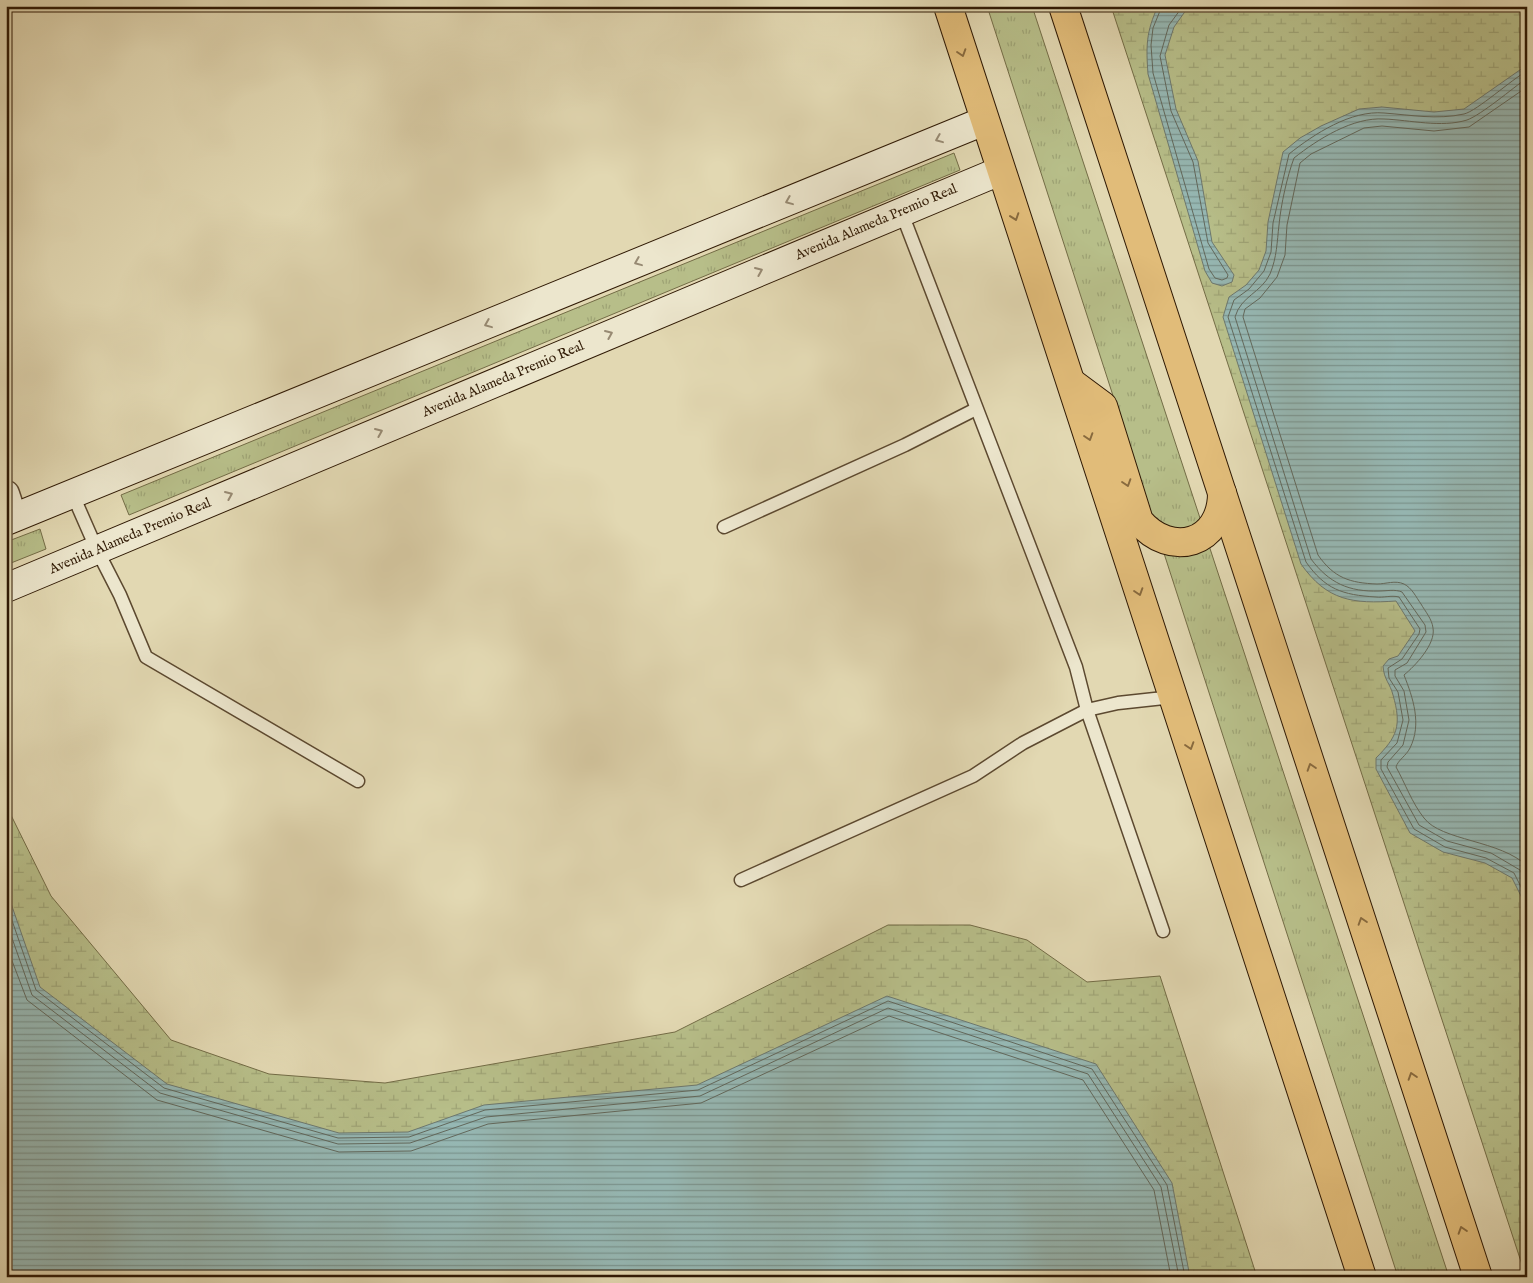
<svg xmlns="http://www.w3.org/2000/svg" width="1533" height="1283" viewBox="0 0 1533 1283" font-family="'IM FELL English',serif">
  <style>
    .grass { fill: url(#grass-tufts); stroke: #736c46 }
    .wetland { fill: url(#wetland-marsh); stroke: #736c46 }
    .water { fill: url(#water-rules); stroke: #6d786e }
    .lines { fill: none; stroke-linecap: round; stroke-linejoin: round }
    .shore { stroke: #62685c; stroke-width: 1 }
    .lane-casing { stroke: #5c4930; stroke-width: 15 }
    .street-casing { stroke: #5c4930; stroke-width: 29 }
    .secondary-casing { stroke: #2f1904; stroke-width: 30 }
    .primary-casing { stroke: #2f1904; stroke-width: 30 }
    .lane { stroke: #ece6cd; stroke-width: 12 }
    .street { stroke: #ece6cd; stroke-width: 26 }
    .secondary { stroke: #ece6cd; stroke-width: 28 }
    .primary { stroke: #e1bc79; stroke-width: 28 }
    .oneway { stroke: #886a3e }
    .oneway2 { stroke: #978a73 }
    .labels { text-anchor: middle; dominant-baseline: central; stroke-width: 5; stroke-linejoin: round; paint-order: stroke }
    .street-label { font-size: 14px; fill: #2f1904; stroke: #ece6cd }
  </style>
  <defs>
    <pattern id="grass-tufts" width="24" height="20" patternUnits="userSpaceOnUse" patternTransform="scale(1.25)"><rect width="24" height="20" fill="#b7be89"/><path d="M3 7l-1-3M5 7V3M7 7l1-3M15 17l-1-3M17 17v-4M19 17l1-3" fill="none" stroke="#9ea375"/></pattern>
    <pattern id="wetland-marsh" width="20" height="14" patternUnits="userSpaceOnUse" patternTransform="scale(1.25)"><rect width="20" height="14" fill="#b7be89"/><path d="M1 5h8M5 5V1M11 12h8M15 12V8" fill="none" stroke="#9ea375"/></pattern>
    <pattern id="water-rules" width="6" height="5" patternUnits="userSpaceOnUse" patternTransform="scale(1.25)"><rect width="6" height="5" fill="#96b8b4"/><path d="M0 2.5h6" fill="none" stroke="#7b9590"/></pattern>
  </defs>
  <rect width="100%" height="100%" fill="#e2d8b2"/>
  <filter id="stains"><feTurbulence type="fractalNoise" baseFrequency=".004" numOctaves="4"/><feColorMatrix values="0 0 0 0 .2 0 0 0 0 .09 0 0 0 0 .02 0 0 0 .5 -.17"/></filter>
  <radialGradient id="worn" r=".72"><stop offset=".6" stop-color="#630" stop-opacity="0"/><stop offset="1" stop-color="#630" stop-opacity=".3"/></radialGradient>
  <g class="grass">
    <polygon points="987,6 1032,6 1449,1277 1398,1277"/>
    <polygon points="954,153 960,170 129,515 121,495"/>
    <polygon points="40,529 46,549 6,565 6,542"/>
  </g>
  <g class="wetland">
    <polygon points="1111,6 1527,6 1527,1277 1526,1277"/>
    <polygon points="6,805 51,896 171,1040 269,1074 385,1083 675,1032 888,925 970,925 1027,940 1087,982 1160,976 1257,1277 6,1277"/>
  </g>
  <g class="water">
    <path d="M1158,6H1189L1174,27L1165,55L1176,109L1198,161L1212,242L1234,275L1232,282L1222,286L1212,283L1205,271L1148,74C1146,46 1146,32 1158,6Z"/>
    <path d="M1527,65V908L1512,878L1485,863L1443,852L1410,833L1376,769V758C1397,737 1402,726 1393,695C1390,683 1384,680 1383,666L1389,659L1398,656L1415,631L1396,601C1353,604 1327,601 1301,564L1223,317L1229,297L1246,285L1259,270L1266,251L1268,222L1283,152L1300,138L1321,126L1359,109L1382,107L1434,112L1464,109Z"/>
    <polygon points="6,889 40,987 167,1084 339,1133 408,1132 484,1105 697,1085 887,996 1096,1064 1172,1183 1190,1277 6,1277"/>
  </g>
  <g class="lines">
    <g class="shore">
      <polyline points="1162,6 1153,28 1151,45 1153,73 1209,269 1215,278 1222,280 1227,278 1228,275 1208,243 1193,162 1171,111 1160,56 1169,25 1183,6"/>
      <path d="M1527,71C1512,79 1477,111 1464,114C1437,120 1411,115 1384,113C1351,110 1314,134 1289,154L1273,223L1271,252L1264,271L1249,289L1234,300L1228,317L1306,562C1325,589 1342,595 1376,597C1383,598 1391,595 1399,597L1420,629L1419,634L1402,659L1388,668L1389,678L1398,692L1403,720L1397,743L1381,760V769L1414,829L1445,847L1486,858L1514,873L1527,899"/>
      <path d="M1527,78C1513,88 1481,115 1467,120C1441,128 1410,120 1384,119C1353,117 1318,139 1294,158C1287,177 1281,204 1279,225C1277,242 1277,257 1270,274C1261,293 1241,296 1235,317L1311,559C1329,583 1349,592 1379,591C1387,591 1395,589 1402,592L1425,625L1426,632L1407,663L1395,670V676L1404,691L1409,720L1403,745L1388,762L1387,767L1419,825L1447,841L1491,853L1520,870L1527,883"/>
      <path d="M1527,87L1469,127L1434,131L1382,126L1364,128L1311,154L1300,163L1287,225L1285,255L1277,277L1260,298L1245,309L1243,317L1318,555C1334,578 1350,583 1377,584C1386,584 1395,580 1404,584C1412,588 1416,597 1421,604C1425,611 1432,619 1433,628C1436,644 1415,666 1404,675C1413,698 1422,724 1410,748C1406,756 1398,760 1396,767C1405,783 1412,803 1424,818C1441,841 1501,840 1527,866"/>
      <polyline points="6,903 36,990 164,1088 338,1138 409,1137 485,1110 698,1090 888,1001 1092,1069 1167,1185 1185,1277"/>
      <polyline points="6,921 32,995 160,1093 338,1144 410,1143 486,1117 700,1096 888,1008 1088,1074 1161,1187 1179,1277"/>
      <polyline points="6,945 27,1000 157,1100 339,1152 411,1151 488,1124 701,1103 889,1016 1083,1080 1154,1190 1171,1277"/>
    </g>
    <defs>
      <g id="lane">
        <polyline points="901,211 1076,667 1087,710 1118,703 1173,697"/>
        <polyline points="72,493 97,550 120,595 146,657 358,781"/>
        <polyline points="724,527 905,445 976,409"/>
        <polyline points="741,880 973,776 1023,743 1087,710 1163,931"/>
      </g>
      <polyline id="street" points="6,494 14,518"/>
      <g id="secondary">
        <polyline points="6,521 984,121"/>
        <polyline points="6,588 1000,171"/>
      </g>
      <g id="primary">
        <polyline points="948,6 1362,1277"/>
        <polyline points="1063,6 1478,1277"/>
        <path d="M1072,383L1103,406L1139,521C1171,559 1222,544 1222,493"/>
      </g>
    </defs>
    <use href="#lane" class="lane-casing"/>
    <use href="#street" class="street-casing"/>
    <use href="#secondary" class="secondary-casing"/>
    <use href="#primary" class="primary-casing"/>
    <use href="#lane" class="lane"/>
    <use href="#street" class="street"/>
    <use href="#secondary" class="secondary"/>
    <use href="#primary" class="primary"/>
  </g>
  <defs><path id="oneway-chevron" d="M-2-3.5L2.5 0L-2 3.5" fill="none" stroke-width="1.6" stroke-linecap="round" stroke-linejoin="round" transform="scale(1.25)"/></defs>
  <g class="oneway">
    <use href="#oneway-chevron" transform="translate(962 53) rotate(72)"/>
    <use href="#oneway-chevron" transform="translate(1015 217) rotate(71)"/>
    <use href="#oneway-chevron" transform="translate(1089 437) rotate(72)"/>
    <use href="#oneway-chevron" transform="translate(1127 483) rotate(72)"/>
    <use href="#oneway-chevron" transform="translate(1139 592) rotate(72)"/>
    <use href="#oneway-chevron" transform="translate(1190 746) rotate(72)"/>
    <use href="#oneway-chevron" transform="translate(1311 767) rotate(-108)"/>
    <use href="#oneway-chevron" transform="translate(1362 921) rotate(-108)"/>
    <use href="#oneway-chevron" transform="translate(1412 1076) rotate(-108)"/>
    <use href="#oneway-chevron" transform="translate(1462 1230) rotate(-108)"/>
  </g>
  <g class="oneway2">
    <use href="#oneway-chevron" transform="translate(939 139) rotate(158)"/>
    <use href="#oneway-chevron" transform="translate(789 201) rotate(158)"/>
    <use href="#oneway-chevron" transform="translate(638 262) rotate(158)"/>
    <use href="#oneway-chevron" transform="translate(759 271) rotate(-23)"/>
    <use href="#oneway-chevron" transform="translate(488 324) rotate(158)"/>
    <use href="#oneway-chevron" transform="translate(609 334) rotate(-23)"/>
    <use href="#oneway-chevron" transform="translate(379 432) rotate(-23)"/>
    <use href="#oneway-chevron" transform="translate(229 495) rotate(-23)"/>
  </g>
  <g class="labels">
    <g class="street-label">
      <text transform="translate(876 222) rotate(-23)">Avenida Alameda Premio Real</text>
      <text transform="translate(503 379) rotate(-23)">Avenida Alameda Premio Real</text>
      <text transform="translate(130 536) rotate(-23)">Avenida Alameda Premio Real</text>
    </g>
  </g>
  <rect width="1533" height="1283" fill="none" stroke="#e2d8b2" stroke-width="25"/>
  <rect x="8" y="8" width="1518" height="1268" fill="none" stroke="#2f1904" stroke-width="2.5"/>
  <rect x="12" y="12" width="1508" height="1258" fill="none" stroke="#2f1904"/>
  <rect width="100%" height="100%" filter="url(#stains)"/>
  <rect width="100%" height="100%" fill="url(#worn)"/>
</svg>
